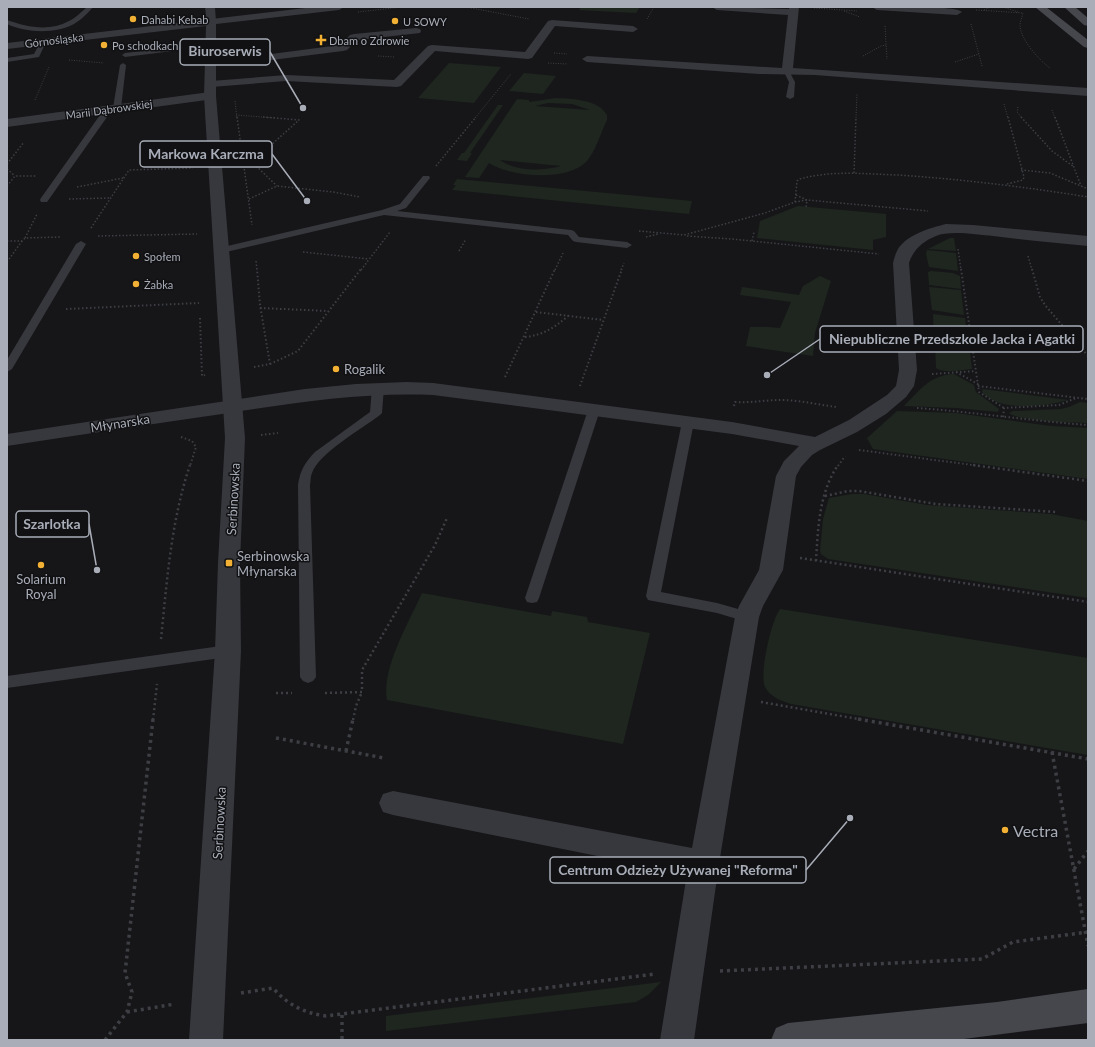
<svg xmlns="http://www.w3.org/2000/svg" width="1095" height="1047" viewBox="0 0 1095 1047" font-family="Lato,sans-serif">
  <style>
    .green { fill: #1e261f; fill-rule: evenodd }
    .lines { fill: none; stroke-linecap: round; stroke-linejoin: round }
    .path-far4 { stroke: #3d3f44; stroke-width: 1; stroke-dasharray: 1 1.5; stroke-linecap: butt }
    .path-far3 { stroke: #3d3f44; stroke-width: 1.5; stroke-dasharray: 1.5 2; stroke-linecap: butt }
    .path-far2 { stroke: #3d3f44; stroke-width: 2; stroke-dasharray: 1.5 2.5; stroke-linecap: butt }
    .path-far1 { stroke: #3d3f44; stroke-width: 2.5; stroke-dasharray: 2 3; stroke-linecap: butt }
    .path { stroke: #3d3f44; stroke-width: 3.5; stroke-dasharray: 3 4; stroke-linecap: butt }
    .service { fill: #37383d; fill-rule: evenodd }
    .minor { fill: #37383d; fill-rule: evenodd }
    .tertiary { fill: #37383d; fill-rule: evenodd }
    .secondary { fill: #45474d; fill-rule: evenodd }
    .poi-dot { fill: #f2b134; stroke: #111113; stroke-width: 1.5 }
    .labels { text-anchor: middle; dominant-baseline: central; stroke-width: 3; stroke-linejoin: round; paint-order: stroke }
    .far-poi-label { font-size: 11px; fill: #a8adb8; stroke: #111113; text-anchor: start }
    .far-street-label { font-size: 11px; fill: #a8adb8; stroke: #111113 }
    .poi-label { font-size: 13px; fill: #a8adb8; stroke: #111113; text-anchor: start }
    .street-label { font-size: 13px; fill: #a8adb8; stroke: #111113 }
    .near-poi-label { font-size: 16px; fill: #a8adb8; stroke: #111113; text-anchor: start }
    .leader { fill: none; stroke: #a8adb8; stroke-width: 1.5 }
    .callout-dot { fill: #a8adb8; stroke: #111113; stroke-width: 1.5 }
    .callout { fill: #111113; stroke: #a8adb8; stroke-width: 1.5 }
    .callout-label { font-size: 14px; text-anchor: middle; font-weight: bold; fill: #a8adb8 }
  </style>
  <rect width="100%" height="100%" fill="#161618"/>
  <g class="green">
    <polygon points="581,7 640,7 636,13 579,10"/>
    <polygon points="449,63 501,67 474,103 418,98"/>
    <polygon points="524,73 556,76 543,94 509,91"/>
    <path d="M556,98C572,99 598,99 607,115V120C601,132 595,153 586,162C566,182 510,177 489,163L479,178L465,177L517,99L529,100V102ZM548,103L572,104L590,110L535,106ZM500,160L561,166C543,171 516,172 500,160Z"/>
    <polygon points="498,105 503,105 470,153 472,153 467,161 457,160 462,153 464,153"/>
    <polygon points="457,179 692,201 689,214 452,190 456,185 453,185"/>
    <polygon points="798,206 886,214 886,237 873,240 873,250 757,238 760,221"/>
    <polygon points="950,238 954,238 956,251 928,249"/>
    <polygon points="927,250 956,253 958,271 929,267 926,254"/>
    <polygon points="931,271 953,273 960,276 961,289 929,285 928,272"/>
    <polygon points="820,276 831,281 815,333 813,356 746,346 750,327 768,327 780,328 791,302 740,295 742,287 799,295 803,286"/>
    <polygon points="929,287 961,290 964,315 932,310"/>
    <polygon points="933,314 965,318 968,342 934,339"/>
    <path d="M935,341L969,344L972,369C961,370 945,374 936,368Z"/>
    <path d="M954,374L974,385L976,392L999,409L998,412L956,408L904,406C920,390 930,375 954,374Z"/>
    <path d="M983,389L1068,400H1069C1046,406 999,413 982,392Z"/>
    <path d="M1080,402L1088,403V423C1074,423 1017,421 1009,413L1013,411L1061,409L1069,407Z"/>
    <polygon points="897,411 956,413 1051,426 1088,428 1088,479 873,449 867,438"/>
    <polygon points="852,494 864,494 927,505 1051,514 1088,521 1088,598 828,559 821,554 820,551 823,519 829,498"/>
    <path d="M422,593L551,616L552,611L587,617L588,622L650,633L623,744L387,700C381,669 409,622 422,593Z"/>
    <path d="M780,609L1088,658V755L791,704C782,701 770,697 765,687C759,674 771,621 780,609Z"/>
    <polygon points="661,982 648,995 636,1002 386,1031 386,1016"/>
  </g>
  <g class="lines">
    <g class="path-far4">
      <polyline points="466,7 529,19"/>
      <polyline points="1003,7 1018,12"/>
      <polyline points="814,8 857,11"/>
      <path d="M976,10L1023,13C1022,17 1020,22 1020,26C1021,40 1039,60 1050,68"/>
      <polyline points="984,10 991,7"/>
      <polyline points="844,11 860,17"/>
      <polyline points="358,12 402,7"/>
      <polyline points="647,19 654,7"/>
      <polyline points="971,24 982,66"/>
      <polyline points="885,26 887,59"/>
      <polyline points="233,46 243,46"/>
      <polyline points="554,53 567,54"/>
      <polyline points="378,56 394,57"/>
      <polyline points="863,56 881,46 886,45"/>
      <polyline points="69,60 104,63"/>
      <polyline points="955,62 979,54"/>
      <polyline points="548,63 567,64"/>
      <polyline points="35,100 49,67"/>
      <polyline points="235,101 237,118"/>
      <polyline points="1004,104 1008,118"/>
      <polyline points="1018,107 1017,112 1022,118"/>
      <polyline points="1052,110 1055,118"/>
      <polyline points="236,115 275,118"/>
      <polyline points="475,118 511,74"/>
      <polyline points="856,118 857,94"/>
    </g>
    <g class="path-far3">
      <polyline points="237,117 252,225"/>
      <polyline points="263,117 299,120 252,162 277,186"/>
      <polyline points="1021,117 1052,151 1074,167"/>
      <polyline points="1055,117 1081,186"/>
      <polyline points="242,149 264,151"/>
      <polyline points="7,164 24,142"/>
      <polyline points="436,166 476,117"/>
      <polyline points="7,169 15,176"/>
      <polyline points="1021,170 1050,173 1088,189"/>
      <polyline points="854,173 856,117"/>
      <polyline points="1007,184 1023,180 1024,177 1008,117"/>
      <polyline points="7,186 15,176 37,176"/>
      <polyline points="77,187 123,178"/>
      <polyline points="796,195 807,200 806,207"/>
      <polyline points="69,199 110,198"/>
      <polyline points="249,199 277,186 333,192 360,197"/>
      <path d="M795,202L797,181L800,179C832,170 865,174 897,175C961,179 1025,187 1088,197"/>
      <polyline points="91,228 129,170 193,168"/>
      <polyline points="639,231 684,235 765,213 795,202 807,200 928,211"/>
      <polyline points="98,236 197,234"/>
      <polyline points="687,236 732,239 879,254"/>
      <polyline points="646,237 658,234"/>
      <polyline points="25,238 37,214"/>
      <polyline points="7,241 22,241 25,238 61,237"/>
      <polyline points="752,241 754,232"/>
      <polyline points="958,249 961,270"/>
      <polyline points="459,251 466,239"/>
      <polyline points="303,252 369,259"/>
      <polyline points="1028,256 1032,270"/>
      <polyline points="256,261 257,270"/>
      <polyline points="7,262 22,241"/>
      <polyline points="361,270 390,232"/>
      <polyline points="555,270 563,253"/>
      <polyline points="621,270 624,263"/>
    </g>
    <g class="path-far2">
      <polyline points="961,269 979,392 1004,408"/>
      <polyline points="1032,269 1040,297 1045,305 1088,356"/>
      <polyline points="260,308 328,311"/>
      <polyline points="66,309 199,303"/>
      <polyline points="536,312 603,320"/>
      <polyline points="200,318 202,376 205,375"/>
      <path d="M525,337C543,335 554,328 568,316"/>
      <polyline points="931,339 972,344"/>
      <polyline points="270,364 298,351 361,269"/>
      <polyline points="254,367 270,364 260,305 257,269"/>
      <polyline points="956,372 978,384"/>
      <polyline points="932,374 976,371"/>
      <polyline points="505,377 555,269"/>
      <polyline points="580,386 622,269"/>
      <polyline points="978,386 1088,399"/>
      <path d="M734,406L735,402C751,403 766,400 781,400C800,400 819,405 837,407"/>
      <path d="M917,408C974,412 1031,421 1088,425"/>
      <polyline points="1003,417 1004,408 1059,405 1076,398"/>
      <polyline points="261,435 278,433"/>
      <polyline points="181,437 192,441 196,447 190,466"/>
      <polyline points="859,450 980,466"/>
      <polyline points="838,466 845,456"/>
    </g>
    <g class="path-far1">
      <polyline points="973,465 1088,481"/>
      <polyline points="825,496 848,491 859,491 936,504 1056,512"/>
      <polyline points="800,558 1088,602"/>
      <path d="M816,561C818,528 819,493 838,465"/>
      <path d="M161,639C167,581 171,521 190,465"/>
      <polyline points="276,693 292,693"/>
      <polyline points="325,693 362,692 362,670 435,545 447,518"/>
      <polyline points="761,702 864,720"/>
      <polyline points="153,720 157,684"/>
      <polyline points="353,720 356,706 362,692"/>
    </g>
    <g class="path">
      <polyline points="858,719 1088,759"/>
      <polyline points="276,738 384,758"/>
      <polyline points="346,751 353,719"/>
      <polyline points="1052,752 1088,946"/>
      <polyline points="1074,869 1088,851"/>
      <polyline points="720,971 982,959 1013,942 1088,932"/>
      <path d="M241,993L273,988C288,1005 304,1013 326,1016L655,974"/>
      <polyline points="127,1012 175,1004"/>
      <polyline points="342,1015 342,1040"/>
      <polyline points="105,1040 127,1012 132,992 125,973 153,719"/>
    </g>
    <g class="service">
      <path d="M87,7H93C88,13 81,20 74,24C55,34 26,33 7,24V20C27,27 49,32 69,21C76,18 81,12 87,7Z"/>
      <polygon points="41,41 46,42 39,57 7,62 7,58 34,54"/>
      <polygon points="211,43 213,44 213,46 125,57 122,55 125,53"/>
      <polygon points="123,63 126,65 121,108 117,110 113,108 120,65"/>
      <polygon points="787,70 789,71 795,82 794,97 790,99 786,97 789,82 784,72"/>
      <polygon points="105,108 111,108 112,110 47,202 41,202 40,200 41,198"/>
      <polygon points="423,176 429,176 430,178 406,208 397,211 571,230 574,231 579,237 627,242 632,245 627,248 576,242 573,241 568,235 384,215 222,253 217,250 219,248 382,210 400,204"/>
      <polygon points="81,241 86,244 12,369 7,372 7,360 76,244"/>
      <path d="M378,384L384,387L382,413L380,415C363,428 319,453 312,473C310,477 311,481 310,485L316,677L313,681L308,683L303,681L300,677L298,485C300,471 305,462 315,452L370,412L372,387Z"/>
      <polygon points="594,407 598,408 600,410 539,598 537,602 532,603 527,602 525,598 588,410 590,408"/>
      <polygon points="688,419 692,420 694,422 661,592 717,603 752,613 754,617 752,621 747,622 717,613 653,601 648,600 646,596 682,422 684,420"/>
      <polygon points="228,645 233,647 235,651 233,655 228,657 7,688 7,676"/>
    </g>
    <g class="minor">
      <polygon points="205,7 215,7 216,22 215,24 207,24"/>
      <polygon points="712,7 789,9 789,7 799,7 793,68 1088,88 1088,96 815,75 759,74 587,62 582,59 587,56 782,68 788,15 717,10"/>
      <path d="M872,7C886,7 955,5 962,12L957,15L877,10Z"/>
      <polygon points="552,20 633,26 638,29 633,32 555,26 532,58 528,59 435,51 401,86 397,87 286,81 211,87 207,86 205,84 207,82 211,81 286,75 394,80 428,46 432,45 525,52 548,21"/>
      <polygon points="416,28 420,29 421,31 420,33 357,40 347,50 343,51 256,62 251,59 256,56 340,45 350,35 354,34"/>
      <polygon points="210,92 214,93 216,96 214,99 7,127 7,119"/>
      <path d="M946,224L973,225L1088,236V246C1056,243 1025,240 993,236C978,235 950,230 936,236C923,241 913,250 909,263L917,370L914,386L906,397L886,414L857,432L820,450L812,455L801,467L796,476L783,570L763,606L759,617L719,864L694,1040H660L687,874L393,815L383,812L379,803L383,794L393,791L692,848L735,617L739,606L759,570L776,476L784,461L799,446L732,434L433,395C362,392 293,403 222,414C151,424 79,435 7,446V434L305,389L356,384L407,382L433,383L732,422L815,437L849,420L887,395L896,386L899,370L893,263C894,259 895,255 897,251C905,235 930,228 946,224Z"/>
    </g>
    <polygon class="tertiary" points="314,7 344,7 339,10 216,24 216,96 245,438 240,563 241,651 223,1040 189,1040 215,651 218,563 225,438 204,96 206,26 7,49 7,43"/>
    <g class="secondary">
      <polygon points="1035,7 1046,7 1088,40 1088,48 1084,47"/>
      <polygon points="1064,7 1075,7 1088,18 1088,26 1084,25"/>
      <polygon points="1088,989 1088,1023 956,1040 771,1040 776,1028 788,1023 997,1002"/>
    </g>
  </g>
  <g class="poi-dot">
    <circle cx="133" cy="19" r="4"/>
    <circle cx="395" cy="21" r="4"/>
    <path d="M319 34h4v4h4v4h-4v4h-4v-4h-4v-4h4z"/>
    <circle cx="104" cy="45" r="4"/>
    <circle cx="136" cy="256" r="4"/>
    <circle cx="136" cy="284" r="4"/>
    <circle cx="336" cy="369" r="4"/>
    <rect x="225" y="559" width="8" height="8" rx="2"/>
    <circle cx="41" cy="565" r="4"/>
    <circle cx="1005" cy="830" r="4"/>
  </g>
  <g class="labels">
    <g class="far-poi-label">
      <text x="141" y="19">Dahabi Kebab</text>
      <text x="403" y="21">U SOWY</text>
      <text x="329" y="40">Dbam o Zdrowie</text>
      <text x="112" y="45">Po schodkach</text>
      <text x="144" y="256">Społem</text>
      <text x="144" y="284">Żabka</text>
    </g>
    <g class="far-street-label">
      <text transform="translate(54 40) rotate(-7)">Górnośląska</text>
      <text transform="translate(109 109) rotate(-8)">Marii Dąbrowskiej</text>
    </g>
    <g class="poi-label">
      <text x="344" y="369">Rogalik</text>
      <text x="237" y="556">Serbinowska<tspan x="237" dy="15">Młynarska</tspan></text>
      <text x="41" y="579" text-anchor="middle">Solarium<tspan x="41" dy="15">Royal</tspan></text>
    </g>
    <g class="street-label">
      <text transform="translate(120 423) rotate(-9)">Młynarska</text>
      <text transform="translate(233 499) rotate(-87)">Serbinowska</text>
      <text transform="translate(219 823) rotate(-87)">Serbinowska</text>
    </g>
    <g class="near-poi-label">
      <text x="1013" y="830">Vectra</text>
    </g>
  </g>
  <path class="leader" d="M303 108L270 52M307 201L272 154M767 375L820 339M97 570L89 524M850 818L806 870"/>
  <g class="callout-dot">
    <circle cx="303" cy="108" r="4"/>
    <circle cx="307" cy="201" r="4"/>
    <circle cx="767" cy="375" r="4"/>
    <circle cx="97" cy="570" r="4"/>
    <circle cx="850" cy="818" r="4"/>
  </g>
  <g class="callout">
    <rect x="180" y="39" width="90" height="26" rx="4"/>
    <rect x="140" y="141" width="132" height="26" rx="4"/>
    <rect x="820" y="326" width="263" height="26" rx="4"/>
    <rect x="16" y="511" width="73" height="26" rx="4"/>
    <rect x="550" y="857" width="256" height="26" rx="4"/>
  </g>
  <g class="callout-label">
    <text x="225" y="56">Biuroserwis</text>
    <text x="206" y="159">Markowa Karczma</text>
    <text x="952" y="344">Niepubliczne Przedszkole Jacka i Agatki</text>
    <text x="52" y="529">Szarlotka</text>
    <text x="678" y="875">Centrum Odzieży Używanej "Reforma"</text>
  </g>
  <rect width="1095" height="1047" fill="none" stroke="#a8adb8" stroke-width="16"/>
</svg>
